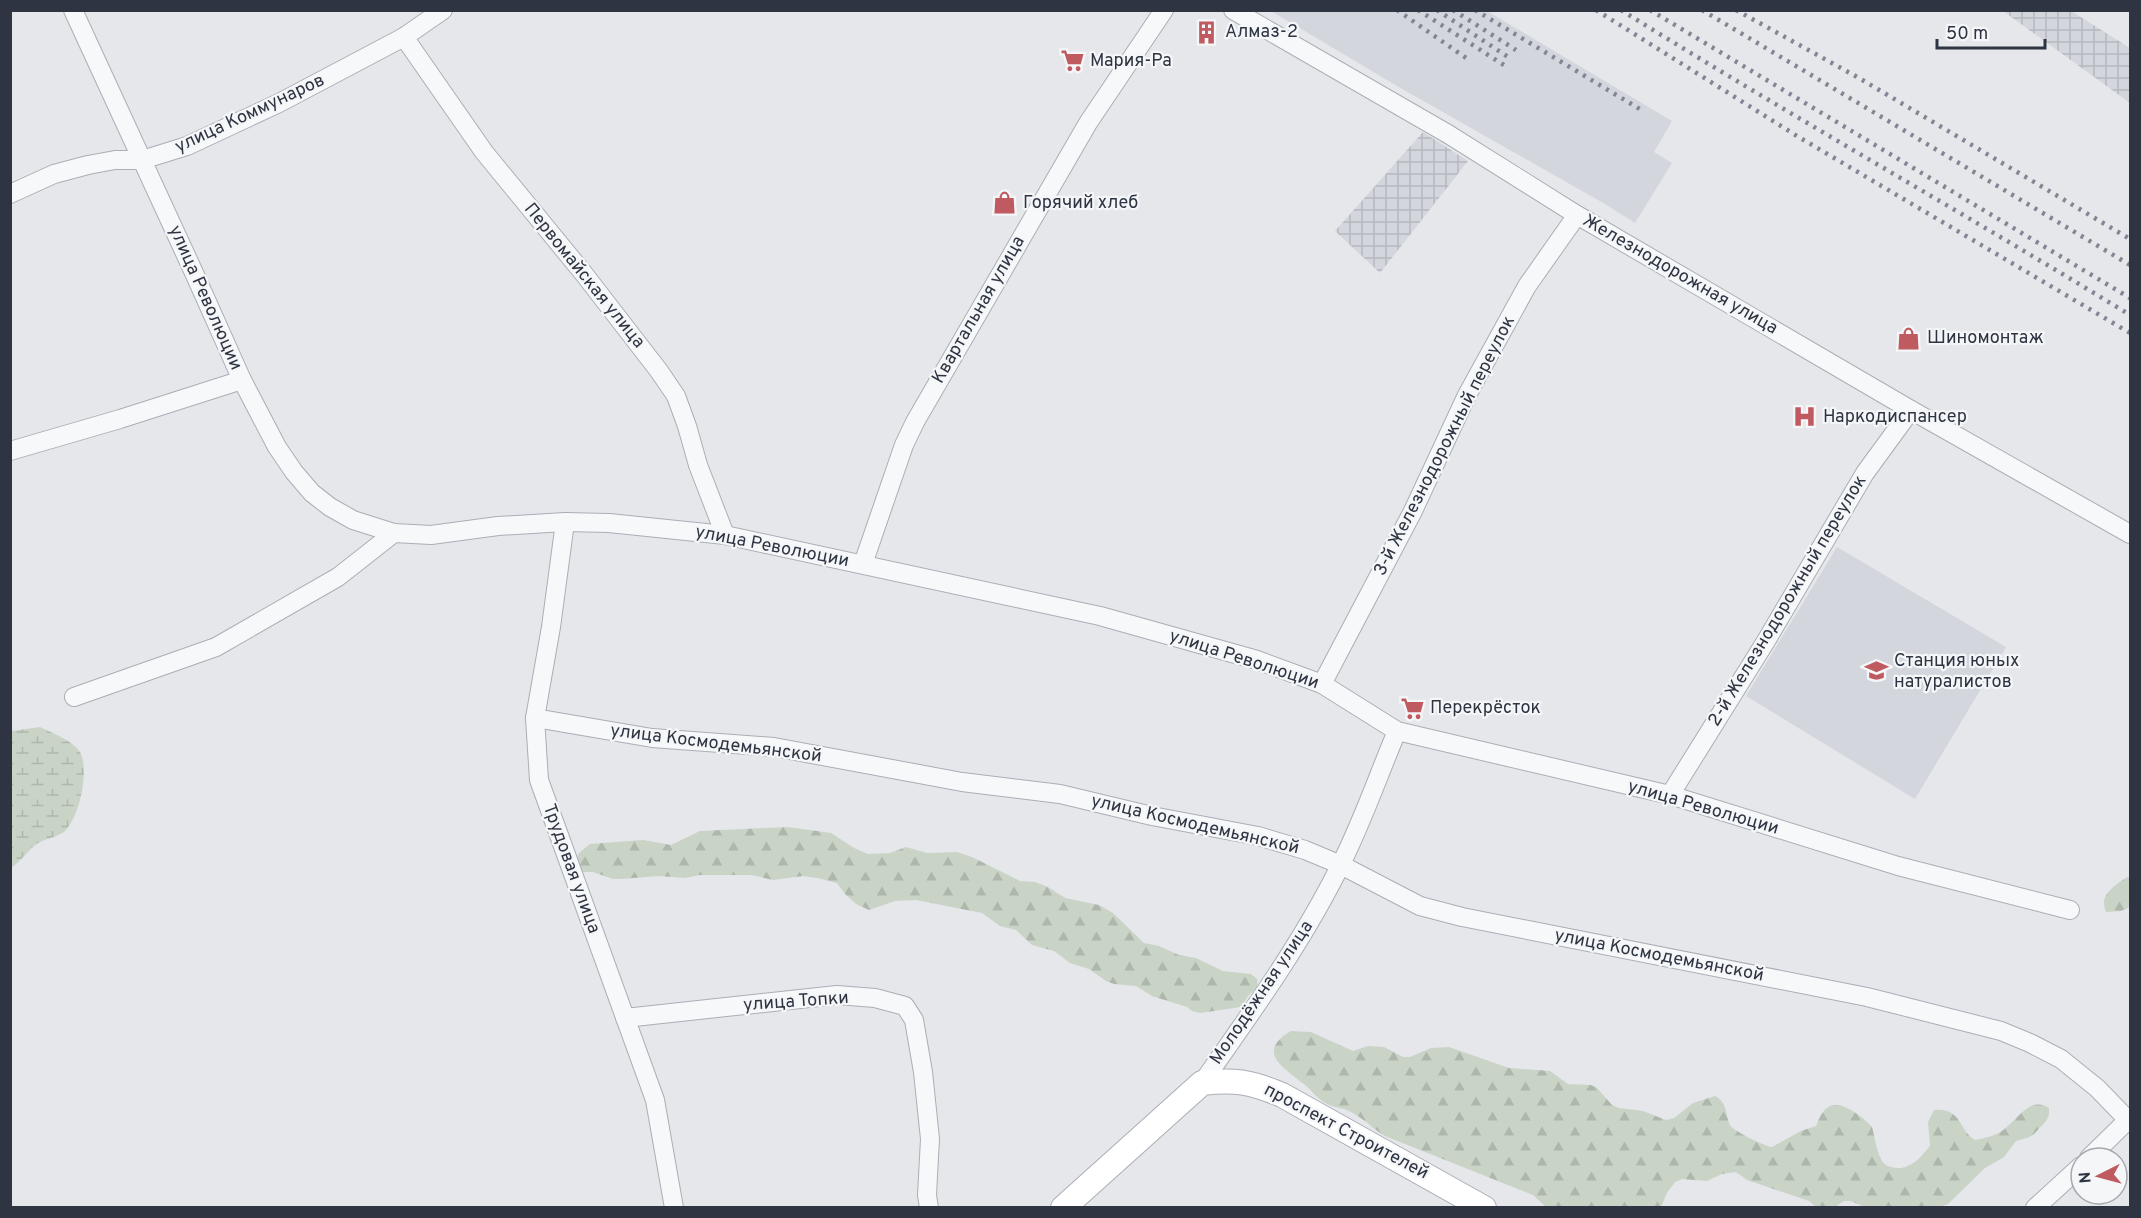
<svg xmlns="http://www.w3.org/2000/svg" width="2141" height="1218" viewBox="0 0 2141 1218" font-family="Overpass,sans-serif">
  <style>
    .built { fill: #d3d6dd }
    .industrial { fill: url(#industrial-grid) }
    .forest { fill: url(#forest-firs) }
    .wetland { fill: url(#wetland-marsh) }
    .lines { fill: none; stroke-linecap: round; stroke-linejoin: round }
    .street-casing { stroke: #aaaeb5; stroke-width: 20 }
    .secondary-casing { stroke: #aaaeb5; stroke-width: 26 }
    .street { stroke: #f7f8fa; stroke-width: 18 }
    .secondary { stroke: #fff; stroke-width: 24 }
    .rail { stroke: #808693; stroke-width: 4.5; stroke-dasharray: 3 6; stroke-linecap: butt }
    .labels { text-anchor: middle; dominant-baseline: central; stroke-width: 4.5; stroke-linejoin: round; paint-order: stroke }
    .poi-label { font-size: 18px; fill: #2e3442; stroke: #f4f6f8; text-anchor: start }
    .street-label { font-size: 18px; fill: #2e3442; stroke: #f4f6f8 }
  </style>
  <defs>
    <pattern id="industrial-grid" width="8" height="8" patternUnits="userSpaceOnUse" patternTransform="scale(1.5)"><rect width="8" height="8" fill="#d3d6dd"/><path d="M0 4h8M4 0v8" fill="none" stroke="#b5b8bf"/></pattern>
    <pattern id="forest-firs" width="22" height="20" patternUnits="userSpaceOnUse" patternTransform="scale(1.5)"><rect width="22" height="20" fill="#c9d4c7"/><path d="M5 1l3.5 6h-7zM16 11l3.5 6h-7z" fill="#adb7ac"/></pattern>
    <pattern id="wetland-marsh" width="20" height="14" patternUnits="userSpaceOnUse" patternTransform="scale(1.5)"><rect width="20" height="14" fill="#c9d4c7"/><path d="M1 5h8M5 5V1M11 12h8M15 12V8" fill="none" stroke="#adb7ac"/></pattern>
  </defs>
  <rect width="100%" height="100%" fill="#e5e7eb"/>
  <g class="built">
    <polygon points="1271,11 1487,11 1672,121 1654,152 1672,163 1635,223 1605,204 1397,86"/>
    <polygon points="1837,547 2006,647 1915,799 1746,696"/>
  </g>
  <g class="industrial">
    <polygon points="2003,11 2071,11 2130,48 2130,103"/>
    <polygon points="1423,132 1468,161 1380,273 1335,231"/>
  </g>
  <g class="forest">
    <path d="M788,827L831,833L854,848L868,854L890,853L906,847L927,853L957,852L972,857L1020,881L1035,882L1048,887L1065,898L1099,905L1113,913L1144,943L1159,946L1179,955L1196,958L1223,971L1251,974L1257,979C1259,989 1255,989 1249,995C1246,998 1244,1004 1241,1007L1200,1013L1192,1011L1187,1007L1152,996L1136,986L1114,984L1106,981L1089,969L1070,963L1054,951L1032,945L1016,930L1000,926L982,913L916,900L895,901L869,910L856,904L845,894L837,883L817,878L803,876L773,880L752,875H700L685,878L659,876L621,879H613L593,872H579L576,860L579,853L590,844L643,840L671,845L700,831Z"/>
    <path d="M2128,877H2130V907L2121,911L2106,912C2105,909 2104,905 2104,902C2104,892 2120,881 2128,877Z"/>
    <path d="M1291,1031L1311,1032L1353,1051L1368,1046L1384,1047L1403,1057H1410L1431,1048L1449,1047L1509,1068L1550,1071L1568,1084L1591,1085L1597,1088L1612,1105L1619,1108L1643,1111L1666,1120L1674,1118L1693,1103L1715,1096C1728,1103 1725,1114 1730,1125C1733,1131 1764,1146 1772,1147L1801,1131L1816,1126C1819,1119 1822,1110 1830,1106C1843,1101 1864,1118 1872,1127C1875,1138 1876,1149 1881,1159C1883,1163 1886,1166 1891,1167C1909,1172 1920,1158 1930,1146L1928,1122L1934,1110C1962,1107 1958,1130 1975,1140C1985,1138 1994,1136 2002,1131C2017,1121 2030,1095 2049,1108V1115L2046,1121L2035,1133L2030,1137L2016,1141L2004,1157L1985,1168L1948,1204L1936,1208H1868L1850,1201H1844L1835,1207L1817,1208L1809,1201L1747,1180L1736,1172L1722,1174L1707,1181L1682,1179L1675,1182L1667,1193L1661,1207H1546L1533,1195L1385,1136C1373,1129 1362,1117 1351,1112C1343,1107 1333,1108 1325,1103C1317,1098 1311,1090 1304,1084C1284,1068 1255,1052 1291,1031Z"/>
  </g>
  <path class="wetland" d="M40,727C52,733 72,740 80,752C90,770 79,819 64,832C55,838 42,839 34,846C26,853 20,862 11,868V731Z"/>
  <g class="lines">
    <defs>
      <g id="street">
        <polyline points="73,10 195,275 242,380 277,447 294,472 312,493 330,507 353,520 394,533 431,535 498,526 565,522 609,523 725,535 1100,616 1257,660 1322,684 1397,731 1670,795 1898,866 2070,910"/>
        <polyline points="1233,10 1448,134 1577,215 1911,410 2130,534"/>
        <polyline points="404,37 484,152 584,274 659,371 676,396 687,426 698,465 725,535"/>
        <polyline points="10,194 54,174 88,165 115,160 142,160 187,146 279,103 404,37 443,10"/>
        <polyline points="10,451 120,419 242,380"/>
        <polyline points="565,522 551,627 535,718 539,780 655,1100 674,1208"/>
        <polyline points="863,564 904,445 915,422 1088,123 1164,10"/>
        <polyline points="1322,684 1413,511 1467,395 1527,286 1577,215"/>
        <polyline points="74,697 216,647 338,577 394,533"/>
        <polyline points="535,718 652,738 774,747 962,782 1060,794 1152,816 1258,836 1305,850 1341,865 1420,906 1462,917 1867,997 2001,1031 2030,1043 2061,1059 2097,1088 2128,1120"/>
        <polyline points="1670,795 1766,641 1865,473 1911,410"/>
        <polyline points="625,1018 837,995 875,998 905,1006 914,1020 923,1072 930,1139 927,1195 929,1208"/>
        <path d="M1202,1083C1251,1013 1302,943 1340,866C1362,823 1378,776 1397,731"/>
        <polyline points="2089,1158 2130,1118"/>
        <polyline points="2035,1208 2081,1166"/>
      </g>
      <path id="secondary" d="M1063,1208L1202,1083C1235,1079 1251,1082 1282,1095L1484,1208"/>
    </defs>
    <use href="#street" class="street-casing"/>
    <use href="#secondary" class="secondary-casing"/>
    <use href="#street" class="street"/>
    <use href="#secondary" class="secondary"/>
    <g class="rail">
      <polyline points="1397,10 1469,60"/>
      <polyline points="1418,10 1507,67"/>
      <polyline points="1437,10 1511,59"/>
      <polyline points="1453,10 1516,50"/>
      <polyline points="1475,10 1643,111"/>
      <polyline points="1596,10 1797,136 2130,333"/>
      <path d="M1621,10C1789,115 1962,212 2130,315"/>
      <polyline points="1650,10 2130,298"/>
      <polyline points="1702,10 2130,265"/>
      <polyline points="1736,10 1859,78 2130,239"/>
    </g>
  </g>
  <defs>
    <symbol id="building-bare" viewBox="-9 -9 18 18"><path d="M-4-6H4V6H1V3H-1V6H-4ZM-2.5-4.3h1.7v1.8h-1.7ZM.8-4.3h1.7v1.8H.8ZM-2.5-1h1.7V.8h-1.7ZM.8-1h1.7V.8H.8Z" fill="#c05a61" stroke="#f4f6f8" stroke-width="2.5" paint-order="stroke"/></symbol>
    <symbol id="supermarket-bare" viewBox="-9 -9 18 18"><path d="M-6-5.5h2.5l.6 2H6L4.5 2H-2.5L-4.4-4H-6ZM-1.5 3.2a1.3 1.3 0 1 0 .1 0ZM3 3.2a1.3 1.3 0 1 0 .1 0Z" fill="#c05a61" stroke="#f4f6f8" stroke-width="2.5" paint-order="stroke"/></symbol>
    <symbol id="shop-bare" viewBox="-9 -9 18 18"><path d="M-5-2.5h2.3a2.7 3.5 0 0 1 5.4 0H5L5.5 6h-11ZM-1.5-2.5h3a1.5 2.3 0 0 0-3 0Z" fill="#c05a61" stroke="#f4f6f8" stroke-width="2.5" paint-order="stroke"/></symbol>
    <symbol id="hospital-bare" viewBox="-9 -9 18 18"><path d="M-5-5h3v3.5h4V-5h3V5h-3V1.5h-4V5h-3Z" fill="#c05a61" stroke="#f4f6f8" stroke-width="2.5" paint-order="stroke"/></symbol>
    <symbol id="school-bare" viewBox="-9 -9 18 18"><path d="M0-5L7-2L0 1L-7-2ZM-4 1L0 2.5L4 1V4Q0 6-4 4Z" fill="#c05a61" stroke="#f4f6f8" stroke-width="2.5" paint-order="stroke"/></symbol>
  </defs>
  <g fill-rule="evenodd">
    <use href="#building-bare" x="1190" y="16" width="33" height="33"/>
    <use href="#supermarket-bare" x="1056" y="44" width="33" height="33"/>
    <use href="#shop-bare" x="988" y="186" width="33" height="33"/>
    <use href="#shop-bare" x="1892" y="322" width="33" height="33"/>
    <use href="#hospital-bare" x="1788" y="400" width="33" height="33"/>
    <use href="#school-bare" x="1860" y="654" width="33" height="33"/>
    <use href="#supermarket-bare" x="1396" y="692" width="33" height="33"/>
  </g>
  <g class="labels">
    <g class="poi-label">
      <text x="1225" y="32">Алмаз-2</text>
      <text x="1090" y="61">Мария-Ра</text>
      <text x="1023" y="203">Горячий хлеб</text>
      <text x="1927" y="338">Шиномонтаж</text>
      <text x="1823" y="417">Наркодиспансер</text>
      <text x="1894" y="661">Станция юных<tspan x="1894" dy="21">натуралистов</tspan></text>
      <text x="1430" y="708">Перекрёсток</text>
    </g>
    <g class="street-label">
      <text transform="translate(250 114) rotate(-25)">улица Коммунаров</text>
      <text transform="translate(1680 275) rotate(30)">Железнодорожная улица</text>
      <text transform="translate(584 276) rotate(51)">Первомайская улица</text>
      <text transform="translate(205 298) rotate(66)">улица Революции</text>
      <text transform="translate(979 310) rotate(-60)">Квартальная улица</text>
      <text transform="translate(1445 446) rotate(-63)">3-й Железнодорожный переулок</text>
      <text transform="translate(772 547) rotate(11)">улица Революции</text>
      <text transform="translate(1788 601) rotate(-59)">2-й Железнодорожный переулок</text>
      <text transform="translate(1244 660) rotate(18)">улица Революции</text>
      <text transform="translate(716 744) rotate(7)">улица Космодемьянской</text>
      <text transform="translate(1703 808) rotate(16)">улица Революции</text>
      <text transform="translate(1195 825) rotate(13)">улица Космодемьянской</text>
      <text transform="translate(571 869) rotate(70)">Трудовая улица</text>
      <text transform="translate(1659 956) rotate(11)">улица Космодемьянской</text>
      <text transform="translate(1262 993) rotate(-56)">Молодёжная улица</text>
      <text transform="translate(796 1002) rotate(-4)">улица Топки</text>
      <text transform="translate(1346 1132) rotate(28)">проспект Строителей</text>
    </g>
  </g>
  <rect width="2141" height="1218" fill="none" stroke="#2e3442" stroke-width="24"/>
  <g transform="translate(2099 1176) rotate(264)"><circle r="28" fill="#f4f6f8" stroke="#a5a8af" stroke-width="1.5"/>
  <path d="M0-4.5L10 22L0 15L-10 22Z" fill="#c05a61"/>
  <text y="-9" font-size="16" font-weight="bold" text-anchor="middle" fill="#2e3442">N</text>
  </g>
  <path d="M1937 39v9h108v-9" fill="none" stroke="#2e3442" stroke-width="3"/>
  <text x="1946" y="39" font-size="18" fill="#2e3442" stroke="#f4f6f8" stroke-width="4.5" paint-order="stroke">50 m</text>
</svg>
